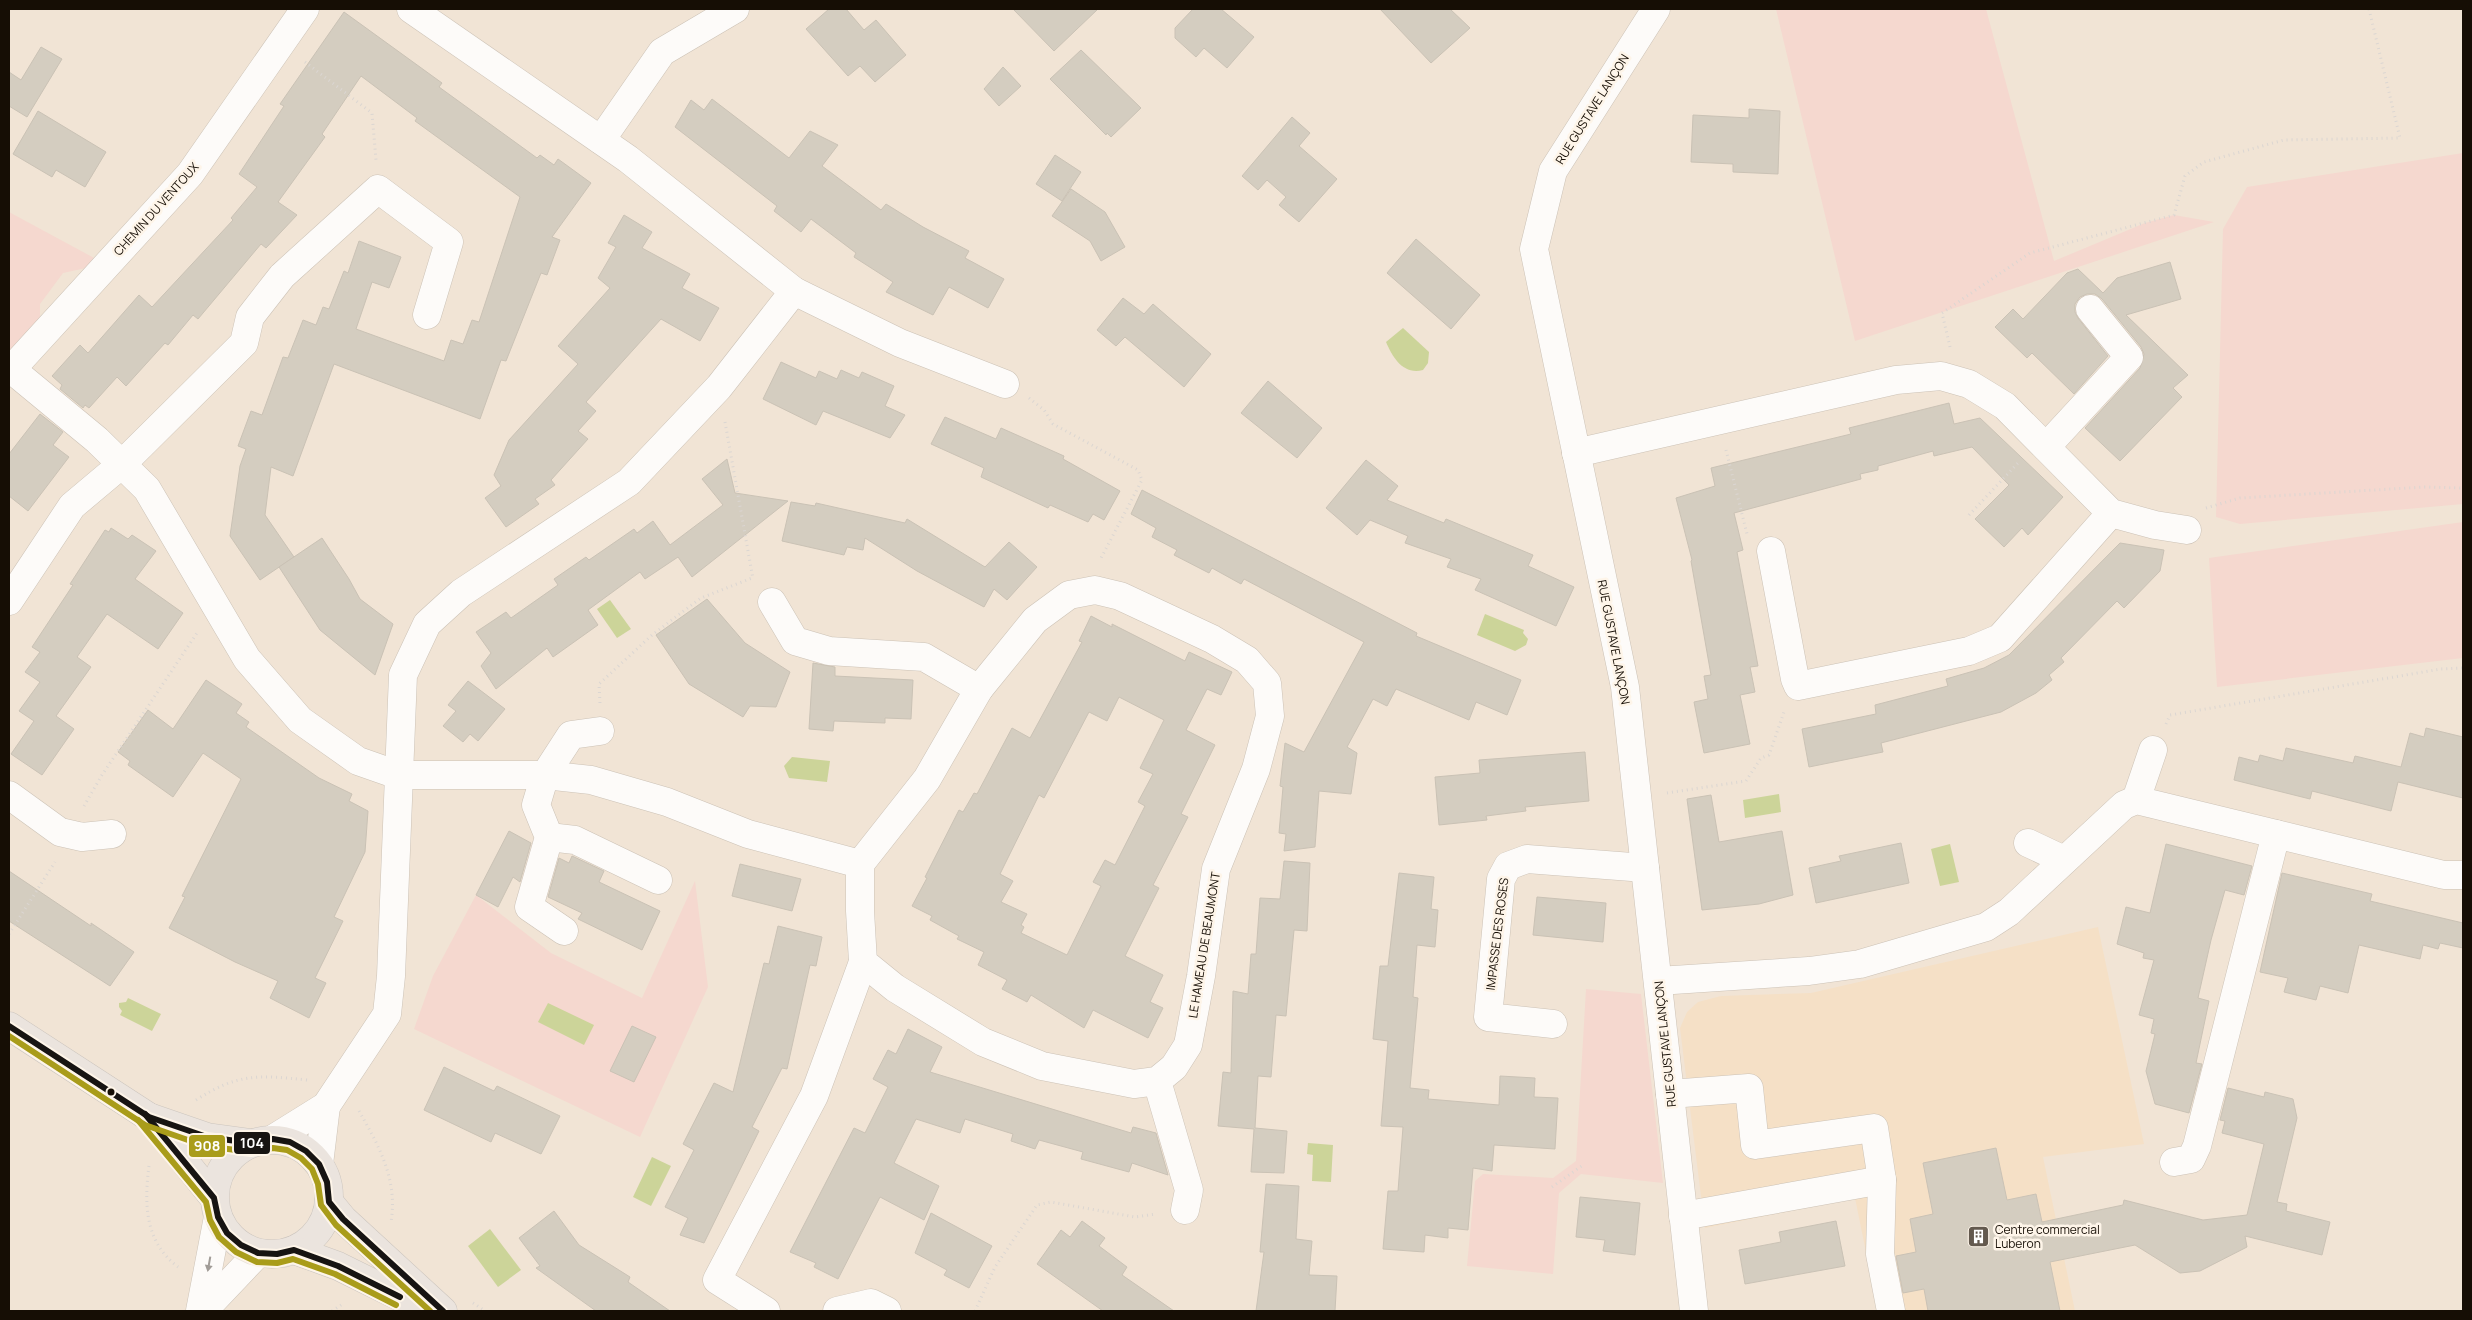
<svg xmlns="http://www.w3.org/2000/svg" width="2472" height="1320" viewBox="0 0 2472 1320" font-family="Manrope,sans-serif">
  <style>
    .built { fill: #f5e0c6 }
    .green { fill: #f5d8cf }
    .water { fill: #ccd499 }
    .building { fill: #d4cdc0; stroke: #cac2b5; fill-rule: evenodd }
    .lines { fill: none; stroke-linecap: round; stroke-linejoin: round }
    .minor-casing { stroke: #ccc2b6; stroke-width: 29 }
    .major-casing { stroke: #ccc5be; stroke-width: 29 }
    .path { stroke: #dbd6d2; stroke-width: 3; stroke-dasharray: 1 4; stroke-linecap: butt }
    .minor { stroke: #fdfbf9; stroke-width: 28 }
    .major { stroke: #ebe4de; stroke-width: 28 }
    .bus-1-casing { stroke: #fef5e9; stroke-width: 10 }
    .bus-2-casing { stroke: #fef5e9; stroke-width: 10 }
    .bus-1 { stroke: #171412; stroke-width: 6 }
    .bus-2 { stroke: #a99c1a; stroke-width: 6 }
    .oneway { fill: #a19c97 }
    .bus-dot { fill: #160e05; stroke: #fef5e9; stroke-width: 2 }
    .labels { text-anchor: middle; dominant-baseline: central; stroke-width: 5; stroke-linejoin: round; paint-order: stroke }
    .street-label { font-size: 12px; fill: #160e05; stroke: #fef5e9 }
    .poi-label { font-size: 12px; fill: #160e05; stroke: #fef5e9; text-anchor: start }
    .line-badge { stroke: #fef5e9; stroke-width: 2 }
    .badge-label { font-size: 14px; text-anchor: middle; font-weight: bold; fill: #fff }
  </style>
  <rect width="100%" height="100%" fill="#f1e4d5"/>
  <polygon class="built" points="2098,927 2144,1144 2043,1157 2075,1311 1878,1311 1855,1198 1705,1228 1680,1028 1687,1012 1698,1002 1721,996 1811,993"/>
  <g class="green">
    <polygon points="1776,9 1986,9 2054,261 2145,223 2174,215 2214,222 1855,341"/>
    <polygon points="2463,153 2463,504 2240,524 2216,517 2223,229 2247,187"/>
    <polygon points="9,212 96,259 86,268 63,273 40,304 40,322 9,357"/>
    <polygon points="2463,522 2463,658 2217,687 2209,558"/>
    <polygon points="695,881 708,987 640,1137 414,1029 433,976 476,895 551,953 642,998"/>
    <polygon points="1586,989 1641,994 1663,1183 1581,1174 1559,1193 1553,1274 1467,1266 1475,1181 1483,1174 1553,1178 1576,1161"/>
  </g>
  <g class="water">
    <path d="M1403,328L1429,352L1428,363L1423,370C1403,375 1393,358 1386,342Z"/>
    <polygon points="610,600 631,629 617,638 597,609"/>
    <polygon points="1485,614 1524,630 1523,633 1528,639 1526,645 1515,651 1477,635"/>
    <polygon points="792,757 830,761 827,782 789,778 784,766"/>
    <polygon points="1779,794 1781,812 1745,818 1743,800"/>
    <polygon points="1950,844 1959,882 1940,886 1931,849"/>
    <polygon points="128,998 161,1014 152,1031 120,1015 122,1011 119,1007 119,1003 126,1002"/>
    <polygon points="548,1003 594,1025 584,1045 538,1022"/>
    <polygon points="1308,1143 1333,1145 1331,1182 1312,1181 1313,1155 1307,1154"/>
    <polygon points="652,1157 671,1166 651,1206 633,1197"/>
    <polygon points="490,1229 521,1270 498,1287 468,1246"/>
  </g>
  <g class="building">
    <polygon points="829,9 846,9 864,30 876,20 906,55 875,82 860,66 848,76 806,29"/>
    <polygon points="1013,9 1098,9 1054,51"/>
    <polygon points="1193,9 1221,9 1254,37 1227,68 1204,48 1196,57 1175,38 1175,28"/>
    <polygon points="1380,9 1450,9 1470,28 1431,63"/>
    <polygon points="344,12 442,83 439,87 537,158 540,155 554,165 558,159 591,183 552,237 560,240 547,275 541,273 506,361 501,360 480,419 334,364 293,476 271,467 265,515 294,557 260,580 230,536 240,466 246,449 238,446 251,411 262,415 283,357 288,358 303,320 316,325 323,307 329,309 344,271 348,273 359,241 401,257 389,288 372,282 356,329 444,361 451,340 463,344 472,320 479,322 520,197 415,121 417,118 361,76 322,134 325,137 278,202 297,215 266,248 261,244 198,319 193,315 168,345 165,343 126,386 117,377 89,408 85,405 83,408 60,389 62,385 52,376 80,345 88,353 139,295 152,307 233,220 231,218 257,187 239,174 284,106 280,104"/>
    <polygon points="41,47 62,59 27,117 9,106 9,72 21,80"/>
    <polygon points="1081,50 1141,108 1111,137 1107,133 1106,135 1050,79"/>
    <polygon points="1003,67 1021,86 999,106 984,89"/>
    <polygon points="712,99 789,158 810,131 838,145 822,166 881,210 886,204 923,227 969,251 965,258 1004,279 988,308 949,287 933,315 886,292 893,282 854,257 856,253 811,219 801,232 774,211 777,206 675,127 691,100 704,110"/>
    <polygon points="1749,109 1780,111 1778,174 1733,172 1733,164 1691,162 1693,115 1749,118"/>
    <polygon points="38,111 106,152 85,187 56,170 52,177 13,154"/>
    <polygon points="1292,117 1310,133 1299,146 1337,179 1299,222 1279,205 1286,197 1267,180 1258,190 1242,176"/>
    <polygon points="1055,155 1081,172 1062,201 1036,184"/>
    <polygon points="1071,189 1105,212 1125,247 1101,261 1090,241 1052,216"/>
    <polygon points="624,215 652,232 642,248 690,274 682,288 719,308 700,341 661,319 586,402 596,411 578,431 588,439 551,480 555,485 535,499 539,504 506,527 485,498 501,486 494,475 509,440 578,364 558,346 610,288 598,278 616,247 608,243"/>
    <polygon points="1416,239 1480,295 1451,329 1387,273"/>
    <polygon points="2170,262 2181,299 2126,315 2188,375 2173,388 2182,397 2120,461 2085,428 2140,368 2144,354 2141,347 2102,299 2095,294 2087,294 2080,297 2075,304 2075,312 2078,318 2108,356 2074,394 2032,353 2027,358 1995,327 2013,309 2023,319 2067,273 2078,269 2103,293 2117,278"/>
    <polygon points="1123,298 1144,314 1153,304 1211,354 1184,387 1125,337 1116,346 1097,330"/>
    <polygon points="781,362 816,378 819,371 837,379 841,370 859,378 862,372 894,386 885,406 905,415 890,438 823,411 816,425 763,399"/>
    <polygon points="1268,381 1322,428 1297,458 1241,413"/>
    <polygon points="1949,403 1954,424 1980,418 2063,497 2028,535 2022,528 2004,547 1975,519 2009,485 1972,447 1934,456 1933,451 1878,466 1878,470 1860,474 1861,479 1734,513 1743,550 1737,552 1758,666 1750,667 1755,692 1740,695 1750,744 1704,753 1694,702 1708,699 1704,676 1711,675 1691,561 1692,560 1676,498 1715,486 1711,468 1851,434 1849,428"/>
    <polygon points="40,414 63,432 53,445 69,457 28,511 9,496 9,454"/>
    <polygon points="945,417 996,439 1001,428 1064,456 1063,459 1120,491 1104,520 1093,514 1088,522 1050,505 1048,508 981,477 984,468 931,444"/>
    <polygon points="727,459 735,493 788,501 692,577 678,557 645,579 640,572 588,610 598,625 553,657 547,648 496,689 481,666 491,653 476,632 506,612 511,618 558,585 554,579 586,557 589,560 634,529 637,533 653,521 670,545 723,505 702,479"/>
    <polygon points="1366,460 1398,486 1387,500 1444,523 1446,519 1533,555 1528,566 1574,587 1556,626 1475,590 1481,579 1447,567 1451,559 1405,543 1408,536 1370,520 1357,535 1326,508"/>
    <polygon points="1142,490 1417,633 1416,636 1521,680 1507,715 1476,702 1469,720 1396,689 1387,706 1373,699 1347,747 1357,753 1351,794 1319,791 1315,847 1284,851 1286,834 1279,833 1283,787 1280,786 1285,743 1304,752 1364,642 1244,579 1241,584 1212,568 1209,573 1174,555 1177,550 1152,537 1156,528 1131,514"/>
    <polygon points="791,502 815,506 816,503 905,523 907,519 985,567 1009,542 1037,567 1007,600 994,589 984,607 917,571 865,538 863,550 847,547 844,555 782,541"/>
    <polygon points="111,528 128,539 132,535 156,551 135,579 183,613 158,649 107,614 77,657 91,667 56,716 74,729 42,775 11,754 34,721 19,711 40,682 25,672 40,652 32,647 73,585 70,584 105,530 109,532"/>
    <polygon points="322,538 349,579 360,599 393,624 375,675 320,630 279,567"/>
    <polygon points="2120,543 2164,550 2160,571 2124,608 2117,601 2061,658 2064,662 2049,675 2052,680 2036,693 2001,712 1881,743 1883,752 1809,767 1802,729 1876,714 1875,705 1948,686 1946,679 1984,668 2009,655"/>
    <polygon points="707,599 745,643 790,672 776,707 750,706 743,717 689,684 656,635"/>
    <path d="M1091,616L1112,627V624L1185,661L1189,652L1232,672L1221,695L1207,689L1186,730L1215,745L1181,814L1188,817L1153,885L1159,888L1125,956L1163,975L1150,1002L1163,1008L1148,1038L1093,1010L1084,1028L1031,995L1027,1002L1002,989L1007,980L978,965L984,952L957,939L959,936L930,920L932,916L912,906L927,878L925,877L959,810L963,812L974,793L977,794L1012,728L1030,738L1082,642L1079,641ZM1119,697L1164,720L1140,768L1153,774L1138,802L1145,806L1115,865L1105,860L1093,882L1101,886L1067,955L1021,933L1024,927L1021,925L1027,914L1001,902L1013,881L1000,874L1039,795L1044,798L1089,712L1107,721Z"/>
    <polygon points="813,663 835,667 835,676 913,680 911,719 885,718 885,723 834,721 833,731 809,729"/>
    <polygon points="206,680 242,704 236,713 249,722 246,727 319,778 352,794 349,801 368,811 365,852 334,917 343,921 315,978 326,983 309,1018 270,998 278,981 235,962 169,928 185,897 182,896 241,779 203,753 173,797 128,765 130,761 118,752 148,710 173,729"/>
    <polygon points="468,681 505,709 478,741 470,734 463,742 443,726 456,711 448,705"/>
    <polygon points="2426,728 2463,737 2463,798 2398,782 2391,811 2312,791 2310,799 2234,780 2239,757 2258,762 2260,755 2283,761 2286,748 2353,763 2355,756 2401,767 2410,733 2424,737"/>
    <polygon points="1585,752 1589,801 1525,807 1526,811 1486,816 1487,820 1439,825 1435,777 1480,773 1479,760"/>
    <polygon points="1711,795 1719,842 1782,831 1793,895 1759,904 1702,910 1687,799"/>
    <polygon points="509,831 531,843 520,882 513,877 498,907 476,895"/>
    <polygon points="1901,843 1909,883 1816,903 1809,868 1841,861 1839,856"/>
    <polygon points="2166,844 2252,866 2244,895 2225,890 2211,940 2198,998 2209,1001 2196,1063 2202,1064 2189,1113 2155,1104 2146,1071 2155,1034 2151,1033 2154,1019 2139,1015 2154,960 2143,958 2144,953 2117,944 2126,907 2150,913"/>
    <polygon points="572,856 604,871 599,882 660,911 642,950 578,919 582,913 548,897 559,858 569,863"/>
    <polygon points="1284,861 1310,863 1307,931 1294,930 1286,1016 1276,1015 1271,1077 1258,1076 1255,1128 1287,1131 1284,1173 1251,1172 1254,1129 1218,1126 1223,1072 1231,1073 1233,991 1248,994 1251,954 1256,954 1260,898 1280,899"/>
    <polygon points="740,864 801,879 792,911 732,896"/>
    <polygon points="9,871 91,926 91,923 134,952 110,986 9,921"/>
    <polygon points="1399,873 1434,877 1431,909 1438,910 1435,947 1417,945 1413,997 1418,998 1410,1088 1429,1090 1428,1099 1499,1105 1500,1076 1535,1078 1534,1097 1558,1098 1555,1149 1494,1145 1492,1171 1473,1168 1468,1230 1448,1228 1448,1238 1425,1235 1424,1252 1383,1249 1388,1191 1398,1191 1403,1127 1381,1126 1388,1041 1373,1039 1380,966 1388,966"/>
    <polygon points="2282,873 2372,894 2370,901 2463,923 2463,948 2440,943 2438,949 2423,945 2420,959 2359,945 2348,993 2320,986 2316,1000 2284,992 2288,978 2260,972"/>
    <polygon points="1537,897 1606,903 1603,942 1533,935"/>
    <polygon points="778,926 822,937 816,966 810,965 787,1069 782,1068 752,1127 759,1131 704,1243 680,1235 688,1218 665,1207 694,1150 683,1144 714,1083 733,1092 764,963 769,964"/>
    <polygon points="632,1026 656,1037 634,1082 610,1071"/>
    <polygon points="908,1029 942,1047 930,1072 1131,1133 1133,1127 1156,1133 1168,1175 1132,1163 1129,1172 1081,1159 1083,1152 1039,1140 1035,1149 1011,1141 1013,1134 965,1119 960,1133 916,1119 894,1163 939,1186 924,1220 880,1197 838,1279 814,1267 816,1263 790,1252 854,1128 865,1133 888,1087 873,1079 888,1050 896,1054"/>
    <polygon points="444,1067 494,1091 497,1086 560,1116 541,1154 495,1133 491,1142 424,1110"/>
    <polygon points="2228,1088 2264,1097 2265,1092 2293,1099 2297,1118 2277,1202 2287,1204 2286,1211 2330,1222 2322,1255 2245,1236 2247,1247 2200,1271 2180,1273 2135,1245 2050,1262 2060,1311 1928,1311 1924,1289 1903,1293 1896,1256 1916,1252 1910,1219 1933,1214 1923,1163 1996,1148 2007,1200 2036,1194 2042,1222 2123,1205 2124,1200 2203,1220 2247,1215 2264,1144 2222,1133 2225,1121 2220,1120"/>
    <polygon points="1266,1184 1299,1186 1296,1239 1312,1241 1309,1275 1337,1276 1335,1311 1256,1311 1264,1252 1260,1252"/>
    <polygon points="1580,1197 1640,1203 1635,1255 1603,1251 1605,1240 1576,1237"/>
    <polygon points="554,1211 579,1245 630,1277 628,1282 670,1311 596,1311 536,1268 540,1266 519,1238"/>
    <polygon points="931,1213 992,1246 969,1288 944,1275 947,1270 915,1253"/>
    <polygon points="1082,1221 1105,1238 1099,1246 1127,1267 1122,1275 1174,1311 1103,1311 1037,1264 1061,1230 1070,1237"/>
    <polygon points="1836,1221 1845,1266 1745,1284 1739,1250 1781,1242 1779,1232"/>
  </g>
  <g class="lines">
    <defs>
      <g id="minor">
        <polyline points="1656,9 1553,171 1534,249 1625,687 1694,1311"/>
        <polyline points="601,140 662,52 735,9"/>
        <polyline points="794,291 900,343 1005,384"/>
        <polyline points="11,369 97,440 147,489 247,659 300,720 358,761 398,775 545,775 591,780 667,802 748,834 860,864"/>
        <polyline points="9,372 190,174 305,9"/>
        <polyline points="2046,447 2129,357 2090,309"/>
        <polyline points="1576,453 1896,380 1941,376 1969,384 2005,406 2111,513 2155,525 2187,530"/>
        <polyline points="1771,551 1795,679 1798,686 1969,651 2000,638 2111,513"/>
        <polygon points="1095,590 1120,596 1212,639 1247,660 1267,683 1270,716 1256,769 1216,869 1201,976 1188,1045 1174,1067 1157,1081 1134,1084 1042,1066 983,1042 895,988 863,962 860,911 860,864 927,779 979,689 1035,620 1069,595"/>
        <polyline points="9,601 72,506 122,464 244,343 250,317 282,276 378,189 449,242 427,315"/>
        <polyline points="772,602 795,641 829,651 924,657 979,689"/>
        <polyline points="9,795 60,832 82,837 112,834"/>
        <polyline points="2136,800 2153,750"/>
        <polyline points="549,837 575,840 658,880"/>
        <polyline points="2028,843 2064,860"/>
        <polyline points="564,931 529,907 549,837 536,805 545,775 571,735 600,731"/>
        <polyline points="1658,981 1809,971 1860,964 1986,927 2009,912 2124,805 2136,800 2444,875 2463,875"/>
        <polyline points="1553,1024 1488,1017 1501,879 1508,866 1527,859 1645,868"/>
        <polyline points="1157,1081 1189,1190 1185,1210"/>
        <polyline points="1670,1094 1749,1088 1755,1145 1874,1128 1882,1180 1683,1216"/>
        <polyline points="273,1139 326,1106 387,1014 391,976 403,675 427,624 461,593 629,482 719,387 794,291 628,159 411,9"/>
        <polyline points="2174,1162 2191,1159 2197,1146 2276,834"/>
        <polyline points="319,1164 326,1106"/>
        <polyline points="1882,1180 1880,1254 1891,1311"/>
        <polyline points="200,1311 218,1217"/>
        <polyline points="203,1311 258,1253"/>
        <polyline points="766,1311 717,1280 814,1096 863,962"/>
        <polyline points="837,1311 871,1303 887,1311"/>
      </g>
      <g id="major">
        <polyline points="9,1026 149,1117 207,1137 251,1143"/>
        <polyline points="149,1117 214,1198"/>
        <circle cx="272" cy="1197" r="57"/>
        <polyline points="329,1202 343,1219 443,1311"/>
        <polyline points="294,1250 338,1266 429,1311"/>
      </g>
    </defs>
    <use href="#minor" class="minor-casing"/>
    <use href="#major" class="major-casing"/>
    <g class="path">
      <polyline points="305,62 372,113 376,160"/>
      <polyline points="1950,347 1942,313 2030,253 2174,215 2185,176 2204,162 2284,140 2400,138 2369,9"/>
      <polyline points="1029,398 1044,410 1053,424 1138,470 1142,480 1100,560"/>
      <polyline points="725,422 753,579"/>
      <polyline points="1726,450 1747,534"/>
      <polyline points="2206,508 2240,498 2425,487 2463,488"/>
      <polyline points="1969,515 2018,463"/>
      <polyline points="600,703 599,684 652,635 701,598 752,578"/>
      <polyline points="2166,724 2170,715 2441,669 2463,668"/>
      <polyline points="1667,793 1746,781 1761,758 1769,755 1784,712"/>
      <polyline points="84,806 102,775 197,633"/>
      <polyline points="9,934 55,862"/>
      <path d="M196,1100C238,1073 259,1075 307,1080"/>
      <path d="M359,1111C379,1146 398,1180 391,1222"/>
      <path d="M149,1166C144,1205 145,1242 178,1267"/>
      <polyline points="1552,1187 1583,1165"/>
      <polyline points="473,1303 485,1311"/>
      <polyline points="332,1311 344,1303"/>
      <polyline points="975,1311 995,1267 1037,1205 1051,1202 1135,1217 1156,1214"/>
    </g>
    <use href="#minor" class="minor"/>
    <use href="#major" class="major"/>
    <defs>
      <g id="bus-1">
        <polyline points="9,1026 149,1117 207,1137 251,1143 273,1139 290,1142 306,1151 319,1164 327,1182 329,1202 343,1219 443,1311"/>
        <polyline points="145,1114 214,1198 218,1217 227,1233 241,1245 258,1253 277,1254 294,1250 338,1266 400,1297"/>
      </g>
      <g id="bus-2">
        <polyline points="9,1036 145,1125 205,1146 251,1152 273,1148 287,1150 301,1158 312,1169 318,1184 321,1205 336,1225 430,1311"/>
        <polyline points="138,1120 206,1202 210,1220 219,1237 236,1252 257,1262 277,1263 293,1259 335,1274 396,1305"/>
      </g>
    </defs>
    <use href="#bus-1" class="bus-1-casing"/>
    <use href="#bus-2" class="bus-2-casing"/>
    <use href="#bus-1" class="bus-1"/>
    <use href="#bus-2" class="bus-2"/>
  </g>
  <defs><path id="oneway-solid" d="M-6-.8H1V-3.2L6.5 0L1 3.2V.8H-6Z" transform="scale(1.25)"/></defs>
  <use class="oneway" href="#oneway-solid" transform="translate(209 1264) rotate(100)"/>
  <defs>
    <symbol id="building-square" viewBox="-11 -11 22 22"><rect x="-9" y="-9" width="18" height="18" rx="4" fill="#63594e" stroke="#fef5e9"/><path d="M-4-6H4V6H1V3H-1V6H-4ZM-2.5-4.3h1.7v1.8h-1.7ZM.8-4.3h1.7v1.8H.8ZM-2.5-1h1.7V.8h-1.7ZM.8-1h1.7V.8H.8Z" fill="#fff"/></symbol>
  </defs>
  <g fill-rule="evenodd">
    <use href="#building-square" x="1966" y="1224" width="25" height="25"/>
  </g>
  <circle class="bus-dot" cx="111" cy="1092" r="4.5"/>
  <g class="labels">
    <g class="street-label">
      <text transform="translate(1592 109) rotate(-58)">RUE GUSTAVE LANÇON</text>
      <text transform="translate(156 209) rotate(-48)">CHEMIN DU VENTOUX</text>
      <text transform="translate(1614 642) rotate(79)">RUE GUSTAVE LANÇON</text>
      <text transform="translate(1497 934) rotate(-83)">IMPASSE DES ROSES</text>
      <text transform="translate(1204 945) rotate(-81)">LE HAMEAU DE BEAUMONT</text>
      <text transform="translate(1665 1044) rotate(-96)">RUE GUSTAVE LANÇON</text>
    </g>
    <g class="poi-label">
      <text x="1995" y="1229">Centre commercial<tspan x="1995" dy="14">Luberon</tspan></text>
    </g>
  </g>
  <g class="line-badge">
    <rect x="233" y="1131" width="38" height="24" rx="5" fill="#171412"/>
    <rect x="188" y="1134" width="38" height="24" rx="5" fill="#a99c1a"/>
  </g>
  <g class="badge-label">
    <text x="252" y="1148">104</text>
    <text x="207" y="1151">908</text>
  </g>
  <rect width="2472" height="1320" fill="none" stroke="#160e05" stroke-width="20"/>
</svg>
